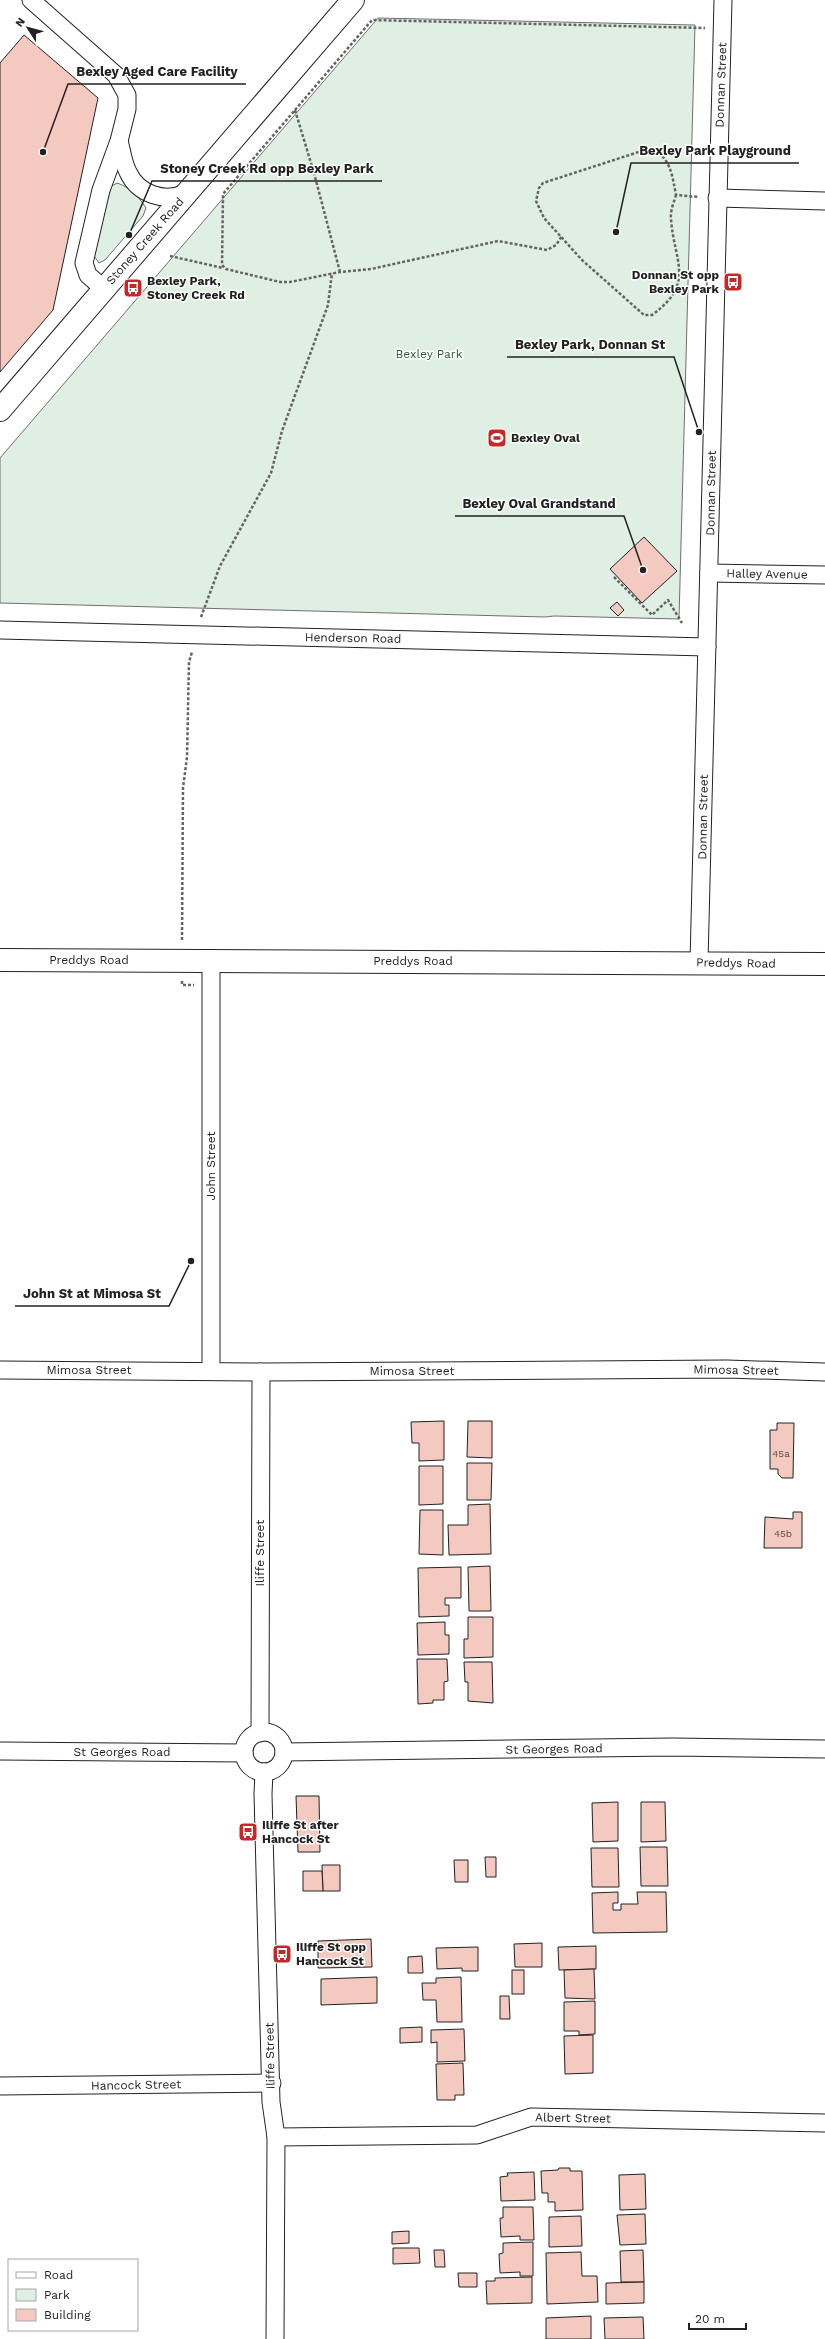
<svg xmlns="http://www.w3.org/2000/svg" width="825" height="2339" viewBox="0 0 825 2339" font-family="'Work Sans',sans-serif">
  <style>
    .green { fill: #e0efe3; stroke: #6f6f6f }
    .building { fill: #f3c9c0; stroke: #222 }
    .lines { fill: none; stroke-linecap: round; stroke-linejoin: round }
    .street-casing { stroke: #222; stroke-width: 19 }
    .secondary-casing { stroke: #222; stroke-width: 24 }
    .primary-casing { stroke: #222; stroke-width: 24 }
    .path { stroke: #646464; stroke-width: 2.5; stroke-dasharray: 3 2; stroke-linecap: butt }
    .street { stroke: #fff; stroke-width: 17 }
    .secondary { stroke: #fff; stroke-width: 22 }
    .primary { stroke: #fff; stroke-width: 22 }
    .labels { text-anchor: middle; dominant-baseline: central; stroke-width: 3; stroke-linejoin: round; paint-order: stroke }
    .number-label { font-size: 10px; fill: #564c4a }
    .street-label { font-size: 12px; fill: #222; stroke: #fff }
    .poi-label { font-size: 12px; font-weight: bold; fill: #222; stroke: #fff; text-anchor: start }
    .park-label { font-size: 12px; fill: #2f5e38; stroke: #fff }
    .leader { fill: none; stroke: #222; stroke-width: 1.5 }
    .callout-dot { fill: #222; stroke: #fff; stroke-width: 1.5 }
    .callout-label { font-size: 13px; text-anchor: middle; font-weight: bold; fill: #222; stroke: #fff; stroke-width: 3; stroke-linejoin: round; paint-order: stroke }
  </style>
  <rect width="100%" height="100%" fill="#fff"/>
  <g class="green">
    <polygon points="378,18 695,25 679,619 554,616 545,617 0,603 0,458"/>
    <path d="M117,183C130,187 139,197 146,208L143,216L105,260L99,263L94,256L110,187Z"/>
  </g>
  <g class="building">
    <polygon points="24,35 98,98 53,310 0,372 0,63"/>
    <polygon points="644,537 677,571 642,603 610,569"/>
    <polygon points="617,602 624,610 618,616 610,608"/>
    <polygon points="444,1421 444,1460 419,1461 419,1443 412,1443 411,1422"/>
    <polygon points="468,1421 492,1421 492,1458 467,1457"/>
    <polygon points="777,1423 794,1423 793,1478 782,1478 778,1474 778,1469 770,1469 770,1430 777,1430"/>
    <polygon points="467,1463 492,1463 491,1500 467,1500"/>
    <polygon points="419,1466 443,1466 443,1504 419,1505"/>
    <polygon points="490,1504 491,1554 449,1555 448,1525 468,1525 468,1505"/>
    <polygon points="420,1510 443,1510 443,1555 419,1554"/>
    <polygon points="793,1512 802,1512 802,1548 764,1548 765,1517 793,1519"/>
    <polygon points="490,1566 491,1611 469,1611 468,1567"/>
    <polygon points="461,1567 461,1598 445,1598 445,1605 449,1605 449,1616 419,1617 418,1568"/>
    <polygon points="468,1617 493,1617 493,1657 464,1658 464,1639 468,1639"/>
    <polygon points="445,1622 445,1635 449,1635 449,1654 418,1655 417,1623"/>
    <polygon points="417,1659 447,1659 448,1681 444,1682 444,1700 433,1700 433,1703 418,1704"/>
    <polygon points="464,1662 492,1662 493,1703 468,1701 468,1682 465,1682"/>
    <polygon points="296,1796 319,1796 320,1852 298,1852"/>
    <polygon points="618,1802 618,1841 593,1842 592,1803"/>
    <polygon points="641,1802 665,1802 666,1841 641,1842"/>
    <polygon points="640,1847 667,1847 668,1886 641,1886"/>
    <polygon points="591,1848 618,1848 619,1887 592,1887"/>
    <polygon points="485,1857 496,1857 496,1877 486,1877"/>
    <polygon points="454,1860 468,1860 468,1882 455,1882"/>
    <polygon points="322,1865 340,1865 340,1891 323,1891"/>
    <polygon points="303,1871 322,1871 323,1891 303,1891"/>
    <polygon points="618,1892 618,1903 613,1903 613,1910 621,1910 621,1904 638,1904 637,1892 666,1892 667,1932 593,1933 592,1893"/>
    <polygon points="371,1939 372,1967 318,1968 318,1941"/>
    <polygon points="542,1943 542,1967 515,1967 514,1944"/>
    <polygon points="596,1946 596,1969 559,1970 558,1947"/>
    <polygon points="478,1947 478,1971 462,1971 462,1968 437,1969 436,1948"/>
    <polygon points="422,1956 423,1973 408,1973 408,1957"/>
    <polygon points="594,1969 595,1999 565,1998 564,1970"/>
    <rect x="512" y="1970" width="12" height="24"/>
    <polygon points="377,1977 377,2003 321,2005 321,1979"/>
    <polygon points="461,1977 462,2022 437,2022 436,2000 423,2000 422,1983 436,1983 436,1978"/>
    <polygon points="500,1996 509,1996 510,2019 500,2019"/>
    <polygon points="595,2001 595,2034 579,2035 579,2031 564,2031 564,2002"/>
    <polygon points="422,2027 422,2042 400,2043 400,2028"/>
    <polygon points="464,2029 465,2061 437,2062 437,2042 431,2043 431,2030"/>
    <polygon points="593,2035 593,2073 565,2074 564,2036"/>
    <polygon points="463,2063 464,2095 455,2095 455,2100 437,2100 436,2064"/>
    <polygon points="559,2168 570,2168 570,2171 582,2171 583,2210 555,2211 555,2202 548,2202 548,2193 542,2193 541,2171 558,2170"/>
    <polygon points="534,2172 535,2200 501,2201 500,2177 508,2176 507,2173"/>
    <polygon points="645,2174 646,2209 620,2210 619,2175"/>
    <polygon points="503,2207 533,2207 534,2240 520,2240 520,2236 501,2237 500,2218 503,2218"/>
    <polygon points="645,2214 646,2244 620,2245 617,2215"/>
    <polygon points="581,2216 582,2246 549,2247 549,2217"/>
    <polygon points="409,2231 409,2243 392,2244 392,2232"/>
    <polygon points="533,2242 533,2276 520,2276 520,2272 500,2273 499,2254 503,2253 503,2243"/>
    <polygon points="393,2248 419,2248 420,2263 393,2264"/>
    <polygon points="434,2250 444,2250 445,2267 435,2267"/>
    <polygon points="643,2250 644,2282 621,2282 620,2251"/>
    <polygon points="581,2252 582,2276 597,2276 598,2302 547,2304 546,2253"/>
    <polygon points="458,2273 477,2273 477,2287 459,2287"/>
    <polygon points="532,2277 532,2303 487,2304 486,2281 495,2281 495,2278"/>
    <polygon points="644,2282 644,2303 606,2304 606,2283"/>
    <polygon points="591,2316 591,2339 546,2339 546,2318"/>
    <polygon points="643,2317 644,2339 605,2339 604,2318"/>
  </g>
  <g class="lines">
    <defs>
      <g id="street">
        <polyline points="31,0 116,75 127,95 127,109 119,141 101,190 84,263 88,275 104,289"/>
        <path d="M119,141C122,151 123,163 128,172C138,194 164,203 186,193"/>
        <polyline points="717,198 825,201"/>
        <polyline points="709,573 825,575"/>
        <polyline points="0,630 707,647"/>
        <polyline points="699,962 723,0"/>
        <polyline points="0,1370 261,1372 727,1369 825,1372"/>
        <polyline points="211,1370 211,961"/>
        <circle cx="264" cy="1752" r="20"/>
        <polyline points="260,1733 261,1372"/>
        <polyline points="0,1751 244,1753"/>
        <polyline points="284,1752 673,1747 825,1749"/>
        <polyline points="264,1772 263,1794 271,2102 276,2137 275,2339"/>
        <polyline points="0,2086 272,2083"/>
        <polyline points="276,2137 477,2135 531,2117 825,2123"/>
      </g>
      <polyline id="secondary" points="0,960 825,964"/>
      <polyline id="primary" points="0,410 353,0"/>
    </defs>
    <use href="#street" class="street-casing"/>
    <use href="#secondary" class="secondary-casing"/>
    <use href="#primary" class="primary-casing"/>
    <g class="path">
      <polyline points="295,110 372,20 705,28"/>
      <path d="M676,195C674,202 670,211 671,219C674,262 696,283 652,315H644L582,260L544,218L536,201L539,188L543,183L651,148C671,158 672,175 676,195L699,197"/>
      <polyline points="170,256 223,268"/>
      <polyline points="340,272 314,173 295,110 223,194 222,265 226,269 280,282 290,282 340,272 371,269 498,241 547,250 556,245 562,236"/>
      <polyline points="614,577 652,615 668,600 682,623"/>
      <polyline points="201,617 220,566 271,473 282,431 328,305 332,273"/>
      <polyline points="182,940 183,788 187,757 189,662 192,652"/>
      <polyline points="182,981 182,985 194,985"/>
    </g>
    <use href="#street" class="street"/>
    <use href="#secondary" class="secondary"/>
    <use href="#primary" class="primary"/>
  </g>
  <defs>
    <symbol id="bus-square" viewBox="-11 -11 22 22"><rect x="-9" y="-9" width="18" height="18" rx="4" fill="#c62828" stroke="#fff"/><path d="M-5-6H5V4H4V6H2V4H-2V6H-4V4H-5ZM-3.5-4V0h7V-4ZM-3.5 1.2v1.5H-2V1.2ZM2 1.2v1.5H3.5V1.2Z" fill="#fff"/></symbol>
    <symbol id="stadium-square" viewBox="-11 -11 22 22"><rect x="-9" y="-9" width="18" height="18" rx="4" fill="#c62828" stroke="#fff"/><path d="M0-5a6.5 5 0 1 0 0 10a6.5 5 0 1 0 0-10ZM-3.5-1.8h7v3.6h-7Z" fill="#fff"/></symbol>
  </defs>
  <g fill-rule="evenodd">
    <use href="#bus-square" x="722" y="271" width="22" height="22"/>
    <use href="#bus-square" x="122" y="277" width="22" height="22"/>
    <use href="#stadium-square" x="486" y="427" width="22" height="22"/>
    <use href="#bus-square" x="237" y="1821" width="22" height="22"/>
    <use href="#bus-square" x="271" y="1943" width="22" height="22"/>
  </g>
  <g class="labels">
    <g class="number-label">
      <text x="781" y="1453">45a</text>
      <text x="783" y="1533">45b</text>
    </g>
    <g class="street-label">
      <text transform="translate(721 85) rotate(-88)">Donnan Street</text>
      <text transform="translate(145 241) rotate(-49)">Stoney Creek Road</text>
      <text transform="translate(711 493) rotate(-89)">Donnan Street</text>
      <text transform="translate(767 574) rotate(1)">Halley Avenue</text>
      <text transform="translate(353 638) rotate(1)">Henderson Road</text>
      <text transform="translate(703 817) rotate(-89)">Donnan Street</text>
      <text x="89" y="960">Preddys Road</text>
      <text x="413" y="961">Preddys Road</text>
      <text transform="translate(736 963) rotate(1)">Preddys Road</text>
      <text transform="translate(211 1166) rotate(-90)">John Street</text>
      <text x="89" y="1370">Mimosa Street</text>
      <text transform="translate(736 1370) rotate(1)">Mimosa Street</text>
      <text x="412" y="1371">Mimosa Street</text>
      <text transform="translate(260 1553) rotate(-90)">Iliffe Street</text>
      <text transform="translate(554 1749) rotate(-1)">St Georges Road</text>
      <text x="122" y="1752">St Georges Road</text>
      <text transform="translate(270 2056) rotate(-91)">Iliffe Street</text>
      <text transform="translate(136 2085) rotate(-1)">Hancock Street</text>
      <text transform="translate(573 2118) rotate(1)">Albert Street</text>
    </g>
    <g class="poi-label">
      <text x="719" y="275" text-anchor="end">Donnan St opp<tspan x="719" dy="14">Bexley Park</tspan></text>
      <text x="147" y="281">Bexley Park,<tspan x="147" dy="14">Stoney Creek Rd</tspan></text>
      <text x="511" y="438">Bexley Oval</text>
      <text x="262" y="1825">Iliffe St after<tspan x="262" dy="14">Hancock St</tspan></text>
      <text x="296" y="1947">Iliffe St opp<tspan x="296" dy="14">Hancock St</tspan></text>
    </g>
    <g class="park-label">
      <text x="429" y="354">Bexley Park</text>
    </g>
  </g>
  <path class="leader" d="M43 152L68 84H246M616 232L631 163H799M129 235L152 181H382M699 432L674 357H507M643 570L624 516H455M191 1261L169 1306H15"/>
  <g class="callout-dot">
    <circle cx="43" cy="152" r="4"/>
    <circle cx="616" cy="232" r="4"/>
    <circle cx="129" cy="235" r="4"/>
    <circle cx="699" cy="432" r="4"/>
    <circle cx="643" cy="570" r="4"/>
    <circle cx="191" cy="1261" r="4"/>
  </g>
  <g class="callout-label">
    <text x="157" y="76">Bexley Aged Care Facility</text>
    <text x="715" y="155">Bexley Park Playground</text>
    <text x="267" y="173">Stoney Creek Rd opp Bexley Park</text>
    <text x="590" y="349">Bexley Park, Donnan St</text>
    <text x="539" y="508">Bexley Oval Grandstand</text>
    <text x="92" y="1298">John St at Mimosa St</text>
  </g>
  <rect x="8" y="2259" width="130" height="72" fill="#ffffff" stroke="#a7a7a7"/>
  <rect x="16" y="2272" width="20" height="6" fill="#ffffff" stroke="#a7a7a7"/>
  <text x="44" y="2279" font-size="12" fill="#222222">Road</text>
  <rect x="16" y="2289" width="20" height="12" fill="#e0efe3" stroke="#a7a7a7"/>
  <text x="44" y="2299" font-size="12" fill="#222222">Park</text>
  <rect x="16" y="2309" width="20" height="12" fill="#f3c9c0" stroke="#a7a7a7"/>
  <text x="44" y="2319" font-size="12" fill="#222222">Building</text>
  <g transform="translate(28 28) rotate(306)" stroke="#ffffff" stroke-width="3" paint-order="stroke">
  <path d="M0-3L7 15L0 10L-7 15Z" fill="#222222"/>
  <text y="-6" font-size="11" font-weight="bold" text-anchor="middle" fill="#222222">N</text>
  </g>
  <path d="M689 2323v6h57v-6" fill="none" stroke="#222222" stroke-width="2"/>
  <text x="695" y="2323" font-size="12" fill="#222222" stroke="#ffffff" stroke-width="3" paint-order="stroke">20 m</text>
</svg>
